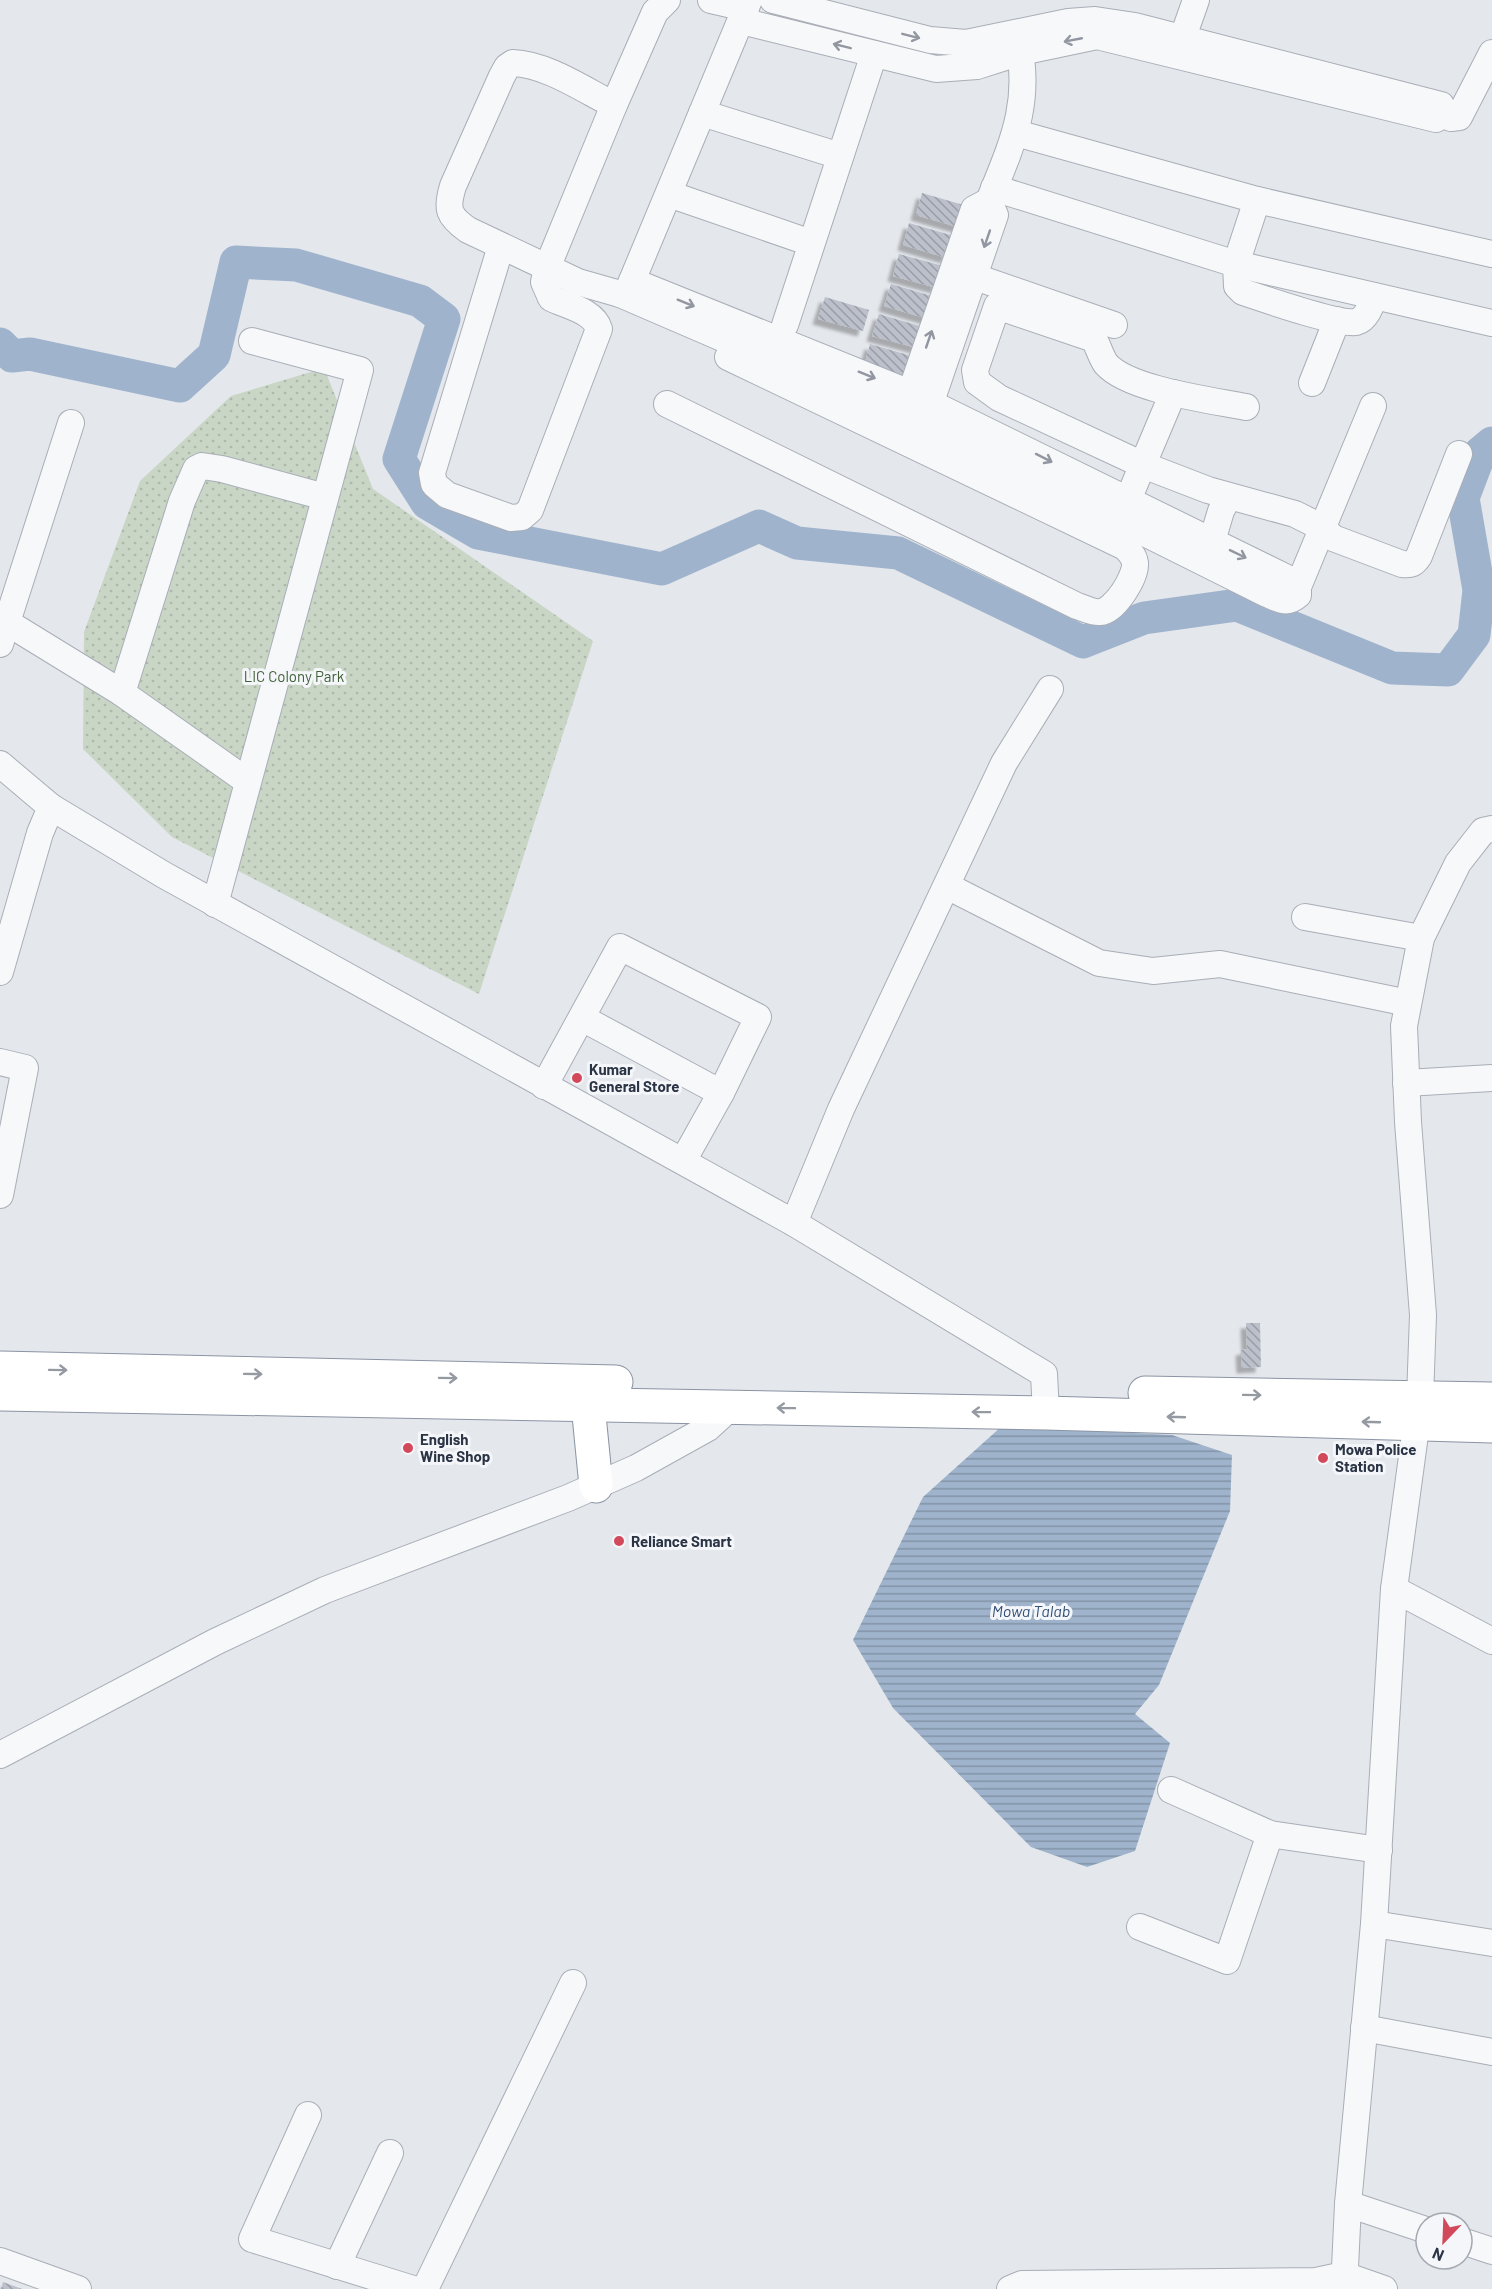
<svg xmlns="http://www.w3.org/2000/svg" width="1492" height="2289" viewBox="0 0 1492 2289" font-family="Barlow,sans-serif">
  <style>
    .park { fill: url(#park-dots) }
    .water { fill: url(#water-rules) }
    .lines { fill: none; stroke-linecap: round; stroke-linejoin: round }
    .river { stroke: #9fb4cc; stroke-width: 33 }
    .building { fill: url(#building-back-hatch); filter: url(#shadow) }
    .minor-casing { stroke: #a9aeb7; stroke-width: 28 }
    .highway-casing { stroke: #8b94a3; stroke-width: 35 }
    .minor { stroke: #f7f8fa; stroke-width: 26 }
    .highway { stroke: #fff; stroke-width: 33 }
    .oneway { stroke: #9196a0 }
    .oneway2 { stroke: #959aa2 }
    .poi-dot { fill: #d1495b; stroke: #f4f6f9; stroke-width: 2 }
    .labels { text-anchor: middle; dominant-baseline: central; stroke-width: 6; stroke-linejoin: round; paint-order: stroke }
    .park-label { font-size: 15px; fill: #3f6138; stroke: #f4f6f9 }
    .poi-label { font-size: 15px; font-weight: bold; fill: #2b3445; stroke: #f4f6f9; text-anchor: start }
    .water-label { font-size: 16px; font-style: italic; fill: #34527a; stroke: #f4f6f9 }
  </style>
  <defs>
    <pattern id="park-dots" width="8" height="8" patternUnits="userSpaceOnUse" patternTransform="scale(1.5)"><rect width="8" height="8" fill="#c9d6c5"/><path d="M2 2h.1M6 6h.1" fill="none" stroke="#adb8ab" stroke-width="1.8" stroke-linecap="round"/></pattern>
    <pattern id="water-rules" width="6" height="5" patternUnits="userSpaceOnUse" patternTransform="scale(1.5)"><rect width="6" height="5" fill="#9fb4cc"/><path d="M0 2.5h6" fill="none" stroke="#8293a7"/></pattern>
    <pattern id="building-back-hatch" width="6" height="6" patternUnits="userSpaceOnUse" patternTransform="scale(1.5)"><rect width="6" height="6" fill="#bbc0ca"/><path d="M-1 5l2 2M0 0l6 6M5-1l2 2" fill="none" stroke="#989da6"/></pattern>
    <filter id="shadow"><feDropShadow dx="-5.5" dy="5.5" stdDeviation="1.5" flood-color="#0004"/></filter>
  </defs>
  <rect width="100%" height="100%" fill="#e4e7ec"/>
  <polygon class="park" points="324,368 373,489 593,641 479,994 172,837 83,749 84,632 140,481 231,396"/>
  <polygon class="water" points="1002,1426 1172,1435 1232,1455 1230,1511 1159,1685 1135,1714 1170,1743 1135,1851 1087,1867 1031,1847 893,1708 853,1640 923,1497"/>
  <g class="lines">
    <polyline class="river" points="0,344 12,356 30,354 180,386 214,355 236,262 296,265 420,301 444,319 399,459 427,503 478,533 662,569 759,526 797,543 898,553 1083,642 1144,618 1237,605 1392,668 1448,670 1474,635 1479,590 1463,498 1480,453 1492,443"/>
  </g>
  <g class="building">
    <polygon points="922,193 967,206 961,228 916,215"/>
    <polygon points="909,223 954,236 947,258 903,245"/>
    <polygon points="899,254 943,266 937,288 893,276"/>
    <polygon points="891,284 935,297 928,319 884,306"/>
    <polygon points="825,297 869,310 863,331 818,319"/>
    <polygon points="879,314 923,327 917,348 872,336"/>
    <polygon points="870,344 915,357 908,379 864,366"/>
    <polygon points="1246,1323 1260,1323 1261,1367 1242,1368 1241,1350 1247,1349"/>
    <polygon points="3,2282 22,2289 1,2289"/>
  </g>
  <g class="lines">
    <defs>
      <g id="minor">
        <polyline points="711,0 746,8"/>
        <polyline points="741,21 936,69 977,66 1021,52 1097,36 1436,119 1441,105 1135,26 1095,20 1068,22 966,43 930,40 773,0"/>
        <polyline points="1177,54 1196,0"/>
        <path d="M614,105C584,90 546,64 513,63L507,67L502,76L453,186C446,209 448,216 468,230L578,282L620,294L629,288L749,0"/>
        <polyline points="702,113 840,156"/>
        <polyline points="1438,113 1451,118 1459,117 1492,53"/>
        <polyline points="1016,133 1257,200 1492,254"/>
        <polyline points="994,188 1236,264 1492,323"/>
        <polyline points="669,194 811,243"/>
        <path d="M1257,200L1236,264L1237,286L1243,292C1264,299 1339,325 1356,322C1367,319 1371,305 1374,296"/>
        <path d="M989,201C1012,144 1033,101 1017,37"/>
        <path d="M501,246L432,473L434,484L447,495L511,518L522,517L530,510L599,329C594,311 567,306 551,298L544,282L547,268L614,105L655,12L667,0"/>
        <polyline points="958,271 1114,325"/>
        <path d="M620,294L952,437L1267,594C1279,599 1287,605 1298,595V587L1293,581L910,393L632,281"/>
        <polyline points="785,325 874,54"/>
        <polyline points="1312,383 1337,320"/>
        <path d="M667,404L1077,606C1084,608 1093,613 1100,612C1115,611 1136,577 1135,563C1134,556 1130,552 1125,547L728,357"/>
        <path d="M1246,407C1211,400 1129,390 1106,364C1101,357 1098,346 1094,339L997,306L975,370L977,382L999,398L1143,465L1208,490L1295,514L1323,528L1333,538L1402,564C1411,565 1414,564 1419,556L1459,454"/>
        <polyline points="905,409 974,209 989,201 995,215 925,419"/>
        <polyline points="1122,514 1173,393"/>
        <polyline points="1212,541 1221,511 1229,496"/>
        <polyline points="1298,587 1373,406"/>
        <polyline points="8,623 122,693"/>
        <polyline points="0,644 71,423"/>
        <polyline points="0,764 51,807 164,875 794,1223 1044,1374 1046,1413"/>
        <polyline points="247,781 122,693 182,501 196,469 202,466 222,469 325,497"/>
        <polyline points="947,886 1099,963 1153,971 1220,964 1408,1003"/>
        <polyline points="215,904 360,370 252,341"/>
        <polyline points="1305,917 1421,938"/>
        <polyline points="0,972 40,833 51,807"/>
        <polyline points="582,1018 721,1093"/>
        <polyline points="0,1062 25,1068 0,1195"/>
        <polyline points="1406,1083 1492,1078"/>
        <polyline points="544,1086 620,947 758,1017 721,1093 683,1161"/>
        <polyline points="794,1223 841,1109 1004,763 1050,689"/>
        <polyline points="1394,1589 1492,1641"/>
        <polyline points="0,1755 215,1642 325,1590 568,1498 636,1468 708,1428 731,1407"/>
        <polyline points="1171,1790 1270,1834 1379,1850"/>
        <polyline points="1374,1924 1492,1943"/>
        <polyline points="1140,1927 1227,1961 1270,1834"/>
        <polyline points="1364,2028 1492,2052"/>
        <polyline points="308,2115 252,2239 413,2289"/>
        <polyline points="1348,2204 1426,2230"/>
        <polyline points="1462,2241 1492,2251"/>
        <polyline points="0,2261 78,2289"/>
        <polyline points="337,2266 390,2153"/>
        <polyline points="425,2289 573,1983"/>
        <polyline points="1010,2289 1022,2284 1316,2281 1344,2275 1384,2289"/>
        <polyline points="1344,2289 1348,2204 1374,1924 1394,1589 1420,1398 1423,1315 1408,1122 1404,1026 1421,938 1458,863 1483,831 1492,829"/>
      </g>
      <g id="highway">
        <polyline points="0,1368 616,1382"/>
        <polyline points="1145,1393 1492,1399"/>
        <polyline points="0,1394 1046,1413 1492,1426"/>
        <polyline points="588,1405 596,1486"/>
      </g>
    </defs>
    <use href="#minor" class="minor-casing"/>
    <use href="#highway" class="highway-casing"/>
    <use href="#minor" class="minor"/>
    <use href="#highway" class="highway"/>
  </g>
  <defs><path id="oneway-shaft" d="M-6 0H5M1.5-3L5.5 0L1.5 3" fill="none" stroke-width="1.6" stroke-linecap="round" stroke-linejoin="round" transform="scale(1.5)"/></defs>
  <g class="oneway">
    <use href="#oneway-shaft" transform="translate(911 36) rotate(14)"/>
    <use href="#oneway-shaft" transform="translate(1073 40) rotate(169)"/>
    <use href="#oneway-shaft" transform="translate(842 46) rotate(-166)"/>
    <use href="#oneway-shaft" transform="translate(987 239) rotate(109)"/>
    <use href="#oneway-shaft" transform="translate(686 303) rotate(22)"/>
    <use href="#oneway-shaft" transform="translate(929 339) rotate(-71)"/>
    <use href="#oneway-shaft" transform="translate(867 375) rotate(22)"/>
    <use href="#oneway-shaft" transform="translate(1044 458) rotate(27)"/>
    <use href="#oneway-shaft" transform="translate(1238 554) rotate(26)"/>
  </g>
  <g class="oneway2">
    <use href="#oneway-shaft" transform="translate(58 1370) rotate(1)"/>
    <use href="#oneway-shaft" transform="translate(253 1374) rotate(1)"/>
    <use href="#oneway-shaft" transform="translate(448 1378) rotate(1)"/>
    <use href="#oneway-shaft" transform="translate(1252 1395) rotate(1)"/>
    <use href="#oneway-shaft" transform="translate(786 1408) rotate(-179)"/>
    <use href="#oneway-shaft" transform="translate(981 1412) rotate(-179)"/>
    <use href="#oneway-shaft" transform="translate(1176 1417) rotate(-178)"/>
    <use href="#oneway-shaft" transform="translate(1371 1422) rotate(-178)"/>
  </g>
  <g class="poi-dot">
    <circle cx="577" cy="1078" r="6"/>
    <circle cx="408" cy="1448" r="6"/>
    <circle cx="1323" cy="1458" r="6"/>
    <circle cx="619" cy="1541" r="6"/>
  </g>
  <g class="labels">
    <g class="park-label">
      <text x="294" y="676">LIC Colony Park</text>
    </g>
    <g class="poi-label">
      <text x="589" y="1069">Kumar<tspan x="589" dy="17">General Store</tspan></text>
      <text x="420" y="1439">English<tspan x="420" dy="17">Wine Shop</tspan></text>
      <text x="1335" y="1449">Mowa Police<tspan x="1335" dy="17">Station</tspan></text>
      <text x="631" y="1541">Reliance Smart</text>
    </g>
    <g class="water-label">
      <text x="1031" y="1610">Mowa Talab</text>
    </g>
  </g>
  <g transform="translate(1444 2241) rotate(203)"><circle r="28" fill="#f4f6f9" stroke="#a4a8b1" stroke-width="1.5"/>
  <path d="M0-4.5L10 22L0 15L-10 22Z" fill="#d1495b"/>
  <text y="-9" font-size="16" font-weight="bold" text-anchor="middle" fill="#2b3445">N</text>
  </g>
</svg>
